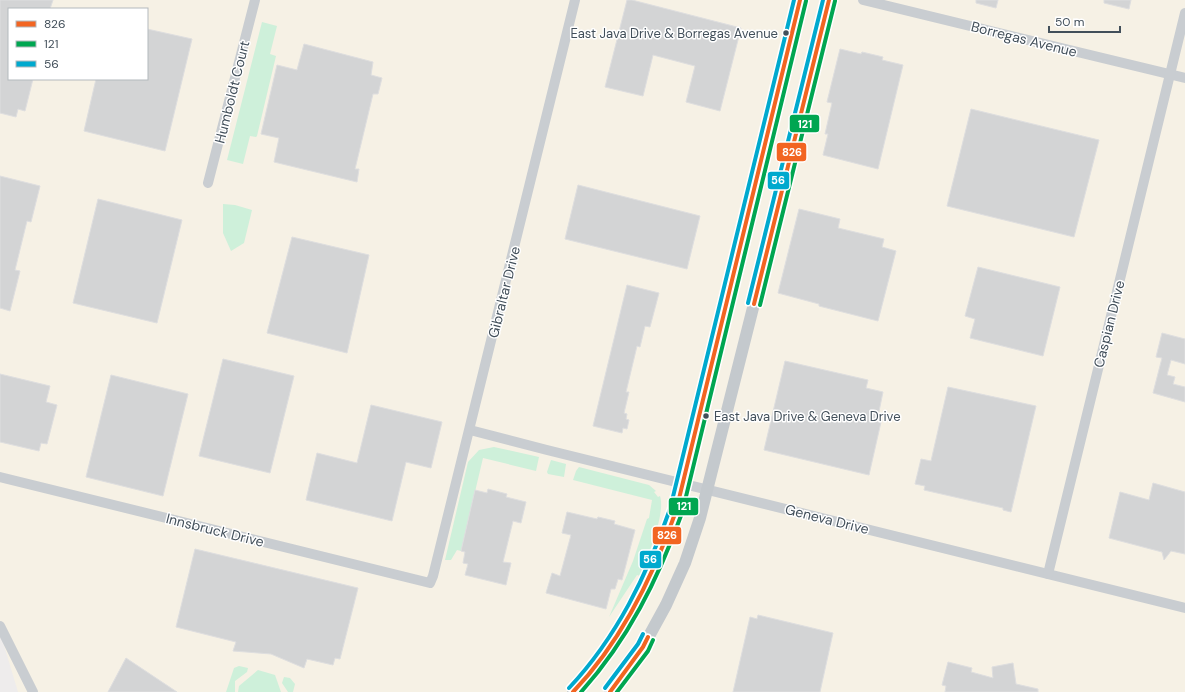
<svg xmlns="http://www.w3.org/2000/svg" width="1185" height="692" viewBox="0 0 1185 692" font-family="'DM Sans',sans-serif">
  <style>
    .commercial { fill: #f6f1e5; fill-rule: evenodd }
    .green { fill: #cef0da }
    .building { fill: #d3d4d5; stroke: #dededf }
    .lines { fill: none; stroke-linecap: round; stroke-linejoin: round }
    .minor { stroke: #c9cdd1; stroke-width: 10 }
    .major { stroke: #c4c9cd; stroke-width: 12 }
    .bus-1-casing { stroke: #fff; stroke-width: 7 }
    .bus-2-casing { stroke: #fff; stroke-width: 7 }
    .bus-3-casing { stroke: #fff; stroke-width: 7 }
    .bus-1 { stroke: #f26522; stroke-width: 4 }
    .bus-2 { stroke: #00a651; stroke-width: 4 }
    .bus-3 { stroke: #00a9ce; stroke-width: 4 }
    .bus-dot { fill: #424f5a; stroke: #fff; stroke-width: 1.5 }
    .labels { text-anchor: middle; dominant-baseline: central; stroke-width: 3; stroke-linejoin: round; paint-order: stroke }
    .bus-label { font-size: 13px; fill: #424f5a; stroke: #fff; text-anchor: end }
    .street-label { font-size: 14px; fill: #424f5a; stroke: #fff }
    .line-badge { stroke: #fff; stroke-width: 1.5 }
    .badge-label { font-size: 11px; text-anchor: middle; font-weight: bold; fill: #fff }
  </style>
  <rect width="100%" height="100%" fill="#eeecec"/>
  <path class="commercial" d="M0,0H1185V692H18L0,632ZM9,9H147V79H9Z"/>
  <g class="green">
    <polygon points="262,22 277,26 270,54 276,56 257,136 256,137 250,136 243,164 227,160"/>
    <polygon points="223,204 235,205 252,210 244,243 231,251 223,233"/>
    <polygon points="494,447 539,457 536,471 483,458 461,551 457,550 451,560 445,560 468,462 479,450"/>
    <polygon points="551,460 566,464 564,477 548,474 547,472"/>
    <path d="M579,467L649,485L656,491L654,492L658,497L660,496C666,514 647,558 640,576L637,575L609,617L633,561L647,519L649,518L652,500L573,480L576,471Z"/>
    <polygon points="239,666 248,668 247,672 235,681 235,692 226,692 234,668"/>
    <polygon points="258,670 275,675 281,692 238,692 239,686"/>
    <polygon points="284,677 290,678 295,684 293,692 288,692 282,683"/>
  </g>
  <g class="building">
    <polygon points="0,0 53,0 50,9 9,9 9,79 33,79 25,111 18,109 16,117 0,113"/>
    <polygon points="627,0 632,0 741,28 720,111 686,102 695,66 653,55 643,96 605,87"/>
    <polygon points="976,0 998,0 996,8 976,3"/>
    <polygon points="1104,0 1131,0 1129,9 1104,3"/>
    <polygon points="147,29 192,39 165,151 84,131 96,79 147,79"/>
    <polygon points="304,44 373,62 371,75 382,78 378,94 373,94 355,169 359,169 357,182 274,162 279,138 261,134 277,65 297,70"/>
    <polygon points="840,49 861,54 862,52 883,57 882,60 903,65 878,169 823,155 828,134 825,134 832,103 827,102"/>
    <polygon points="971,109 1099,140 1074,237 947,206"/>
    <polygon points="0,176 40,186 31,222 27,221 15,270 20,271 10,311 0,308"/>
    <polygon points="578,185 700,216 687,269 565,239"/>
    <polygon points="98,199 182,220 157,323 73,303"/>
    <polygon points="799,209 840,219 838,228 884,239 882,247 896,251 878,321 819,306 819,304 778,293"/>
    <polygon points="292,237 369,255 347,353 267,333"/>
    <polygon points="978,267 1060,287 1043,356 970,338 975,319 965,316"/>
    <polygon points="627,285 659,293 650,327 645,326 640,347 637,346 626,392 629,392 624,413 627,414 626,419 629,420 627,429 623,428 622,433 593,426"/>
    <polygon points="1162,333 1185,339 1185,364 1171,360 1167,375 1175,377 1173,384 1185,387 1185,402 1153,393 1162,358 1156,357"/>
    <polygon points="223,359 294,376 270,473 199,456"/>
    <polygon points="785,361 868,380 866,388 883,392 877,421 881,422 869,475 764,450"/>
    <polygon points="0,374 50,386 46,402 57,405 47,444 41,443 39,451 0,442"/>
    <polygon points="111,375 188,394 163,496 86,477"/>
    <polygon points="948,387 1036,406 1011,512 1003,510 1003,508 924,490 925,486 915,484 921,459 931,461"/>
    <polygon points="371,405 442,422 431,468 406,462 392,521 306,500 317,453 357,463"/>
    <polygon points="1153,483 1185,492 1185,554 1171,551 1164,560 1162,552 1109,538 1120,492 1149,500"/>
    <polygon points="488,489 507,494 506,497 526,502 521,523 513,521 503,562 511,563 506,585 465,575 468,564 463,563 465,552 461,551 475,490 487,493"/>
    <polygon points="567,512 597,519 598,517 615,521 614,524 635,530 622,580 618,579 615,589 611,589 606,609 546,593 552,573 560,576 571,535 562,533"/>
    <polygon points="195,549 358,588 340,659 335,658 333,665 307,659 304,668 271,654 233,651 236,642 176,627"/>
    <polygon points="758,615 833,633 820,692 733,692 750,617 757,619"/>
    <polygon points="126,658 177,692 108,692"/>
    <polygon points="948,662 972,668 971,672 993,678 992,667 1013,663 1016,684 1038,689 1038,692 945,692 946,686 942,685"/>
  </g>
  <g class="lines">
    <g class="minor">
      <polyline points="863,0 1185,78"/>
      <polyline points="208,183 255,0"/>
      <polyline points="470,430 547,450 1185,608"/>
      <polyline points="0,477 430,583 433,576 575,0"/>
      <polyline points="1048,574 1185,13"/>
      <polyline points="0,626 33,692"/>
    </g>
    <g class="major">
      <path d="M573,692C580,685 586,677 593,669C633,620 656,570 676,511L800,0"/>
      <polyline points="610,692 643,647 666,605 685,563 700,518 790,161 829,0"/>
    </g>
    <defs>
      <g id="bus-1">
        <polyline points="754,304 829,0"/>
        <path d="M573,692C622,641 653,577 676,511L800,0"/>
        <polyline points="610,692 643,647 648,637"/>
      </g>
      <g id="bus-2">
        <polyline points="760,305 835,1"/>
        <path d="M581,692C628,640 658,579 682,513L806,1"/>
        <polyline points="617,692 648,651 653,640"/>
      </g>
      <g id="bus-3">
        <polyline points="748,303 823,0"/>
        <path d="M569,688C617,637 647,575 670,509L794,0"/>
        <polyline points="605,688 638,644 643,634"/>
      </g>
    </defs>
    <use href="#bus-1" class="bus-1-casing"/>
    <use href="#bus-2" class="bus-2-casing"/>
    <use href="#bus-3" class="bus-3-casing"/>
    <use href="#bus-1" class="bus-1"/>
    <use href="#bus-2" class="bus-2"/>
    <use href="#bus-3" class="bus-3"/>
  </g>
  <g class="bus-dot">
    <circle cx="786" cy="33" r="3.5"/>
    <circle cx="706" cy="416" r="3.5"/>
  </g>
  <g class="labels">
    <g class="bus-label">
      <text x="778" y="33">East Java Drive &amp; Borregas Avenue</text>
      <text x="714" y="416" text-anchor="start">East Java Drive &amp; Geneva Drive</text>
    </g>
    <g class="street-label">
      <text transform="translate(1024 39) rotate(14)">Borregas Avenue</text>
      <text transform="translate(232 92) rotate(-76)">Humboldt Court</text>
      <text transform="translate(504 292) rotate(-76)">Gibraltar Drive</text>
      <text transform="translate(1109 324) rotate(-76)">Caspian Drive</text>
      <text transform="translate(827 519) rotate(14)">Geneva Drive</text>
      <text transform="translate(215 530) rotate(14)">Innsbruck Drive</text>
    </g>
  </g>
  <g class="line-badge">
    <rect x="789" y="114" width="31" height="19" rx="4" fill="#00a651"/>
    <rect x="776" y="142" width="31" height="20" rx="4" fill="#f26522"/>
    <rect x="767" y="171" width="23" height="19" rx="4" fill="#00a9ce"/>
    <rect x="668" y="497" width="31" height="19" rx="4" fill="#00a651"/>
    <rect x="652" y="526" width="30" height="19" rx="4" fill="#f26522"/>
    <rect x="639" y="550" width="23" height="19" rx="4" fill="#00a9ce"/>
  </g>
  <g class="badge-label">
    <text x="805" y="128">121</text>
    <text x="792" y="156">826</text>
    <text x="778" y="184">56</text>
    <text x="684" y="510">121</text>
    <text x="667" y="539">826</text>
    <text x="650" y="563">56</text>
  </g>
  <rect x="8" y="8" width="140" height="72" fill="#ffffff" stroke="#b3b9bd"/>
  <rect x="16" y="21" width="20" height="6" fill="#f26522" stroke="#b3b9bd"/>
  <text x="44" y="28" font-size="12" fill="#424f5a">826</text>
  <rect x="16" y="41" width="20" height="6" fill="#00a651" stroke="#b3b9bd"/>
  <text x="44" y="48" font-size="12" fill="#424f5a">121</text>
  <rect x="16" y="61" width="20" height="6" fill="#00a9ce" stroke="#b3b9bd"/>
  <text x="44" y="68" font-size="12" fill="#424f5a">56</text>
  <path d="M1049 26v6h71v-6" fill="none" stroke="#424f5a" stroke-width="2"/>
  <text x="1055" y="26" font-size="12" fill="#424f5a" stroke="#ffffff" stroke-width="3" paint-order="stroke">50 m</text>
</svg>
